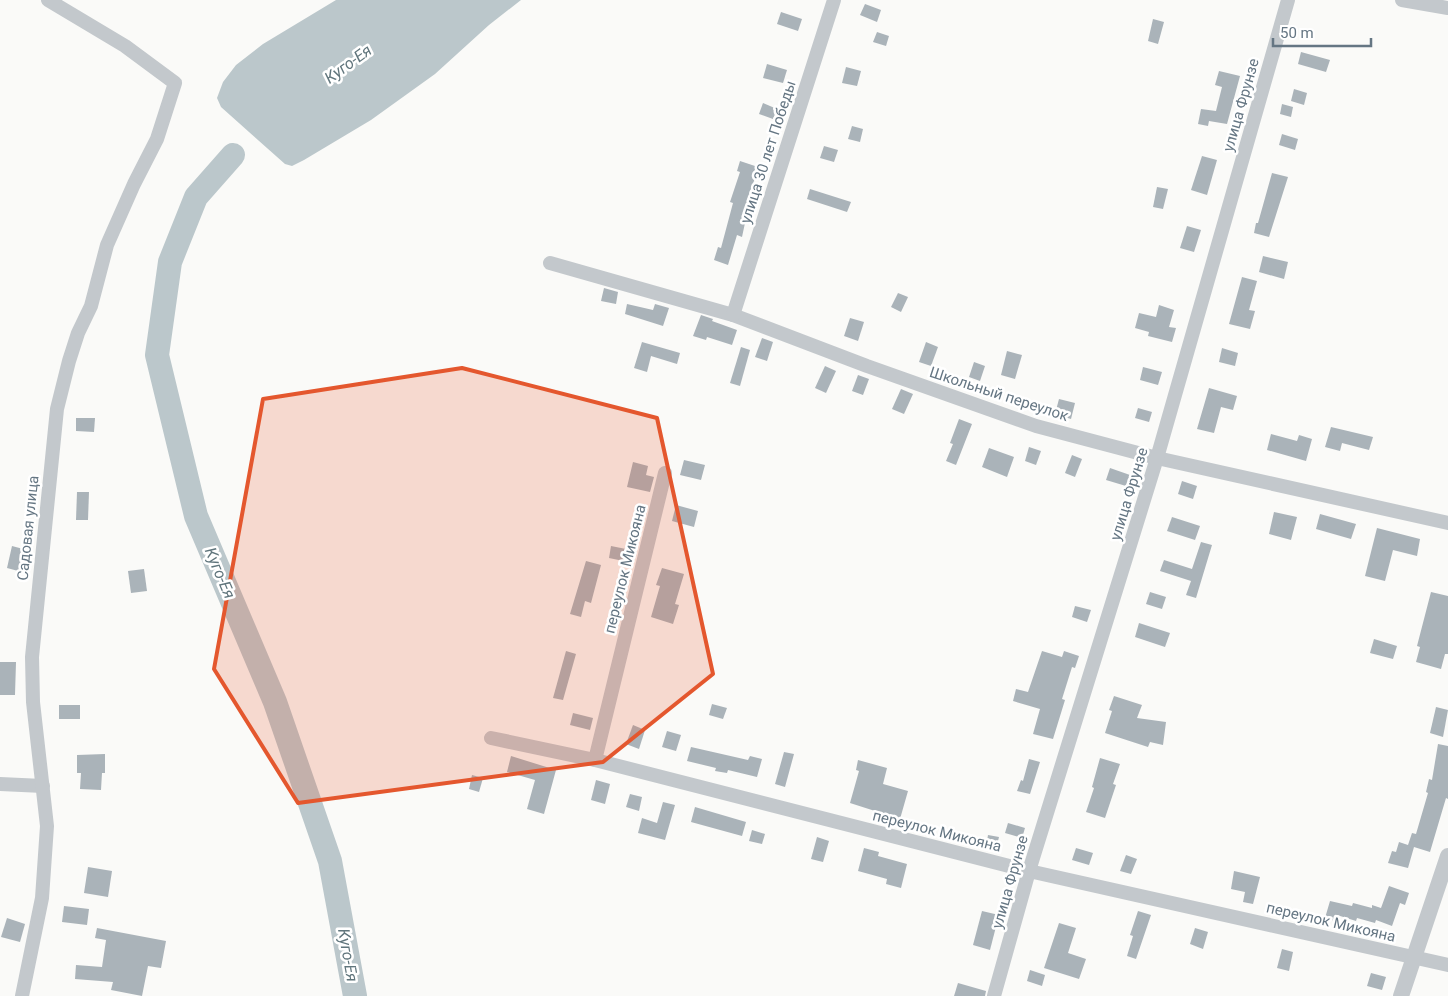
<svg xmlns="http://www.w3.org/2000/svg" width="1448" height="996" viewBox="0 0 1448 996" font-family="Roboto,sans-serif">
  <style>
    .water { fill: #bbc7cb }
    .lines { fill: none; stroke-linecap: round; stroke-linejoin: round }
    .river { stroke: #bbc7cb; stroke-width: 24 }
    .building { fill: #aab3b9 }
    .minor { stroke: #c3c8cc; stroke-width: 14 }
    .tertiary { stroke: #c3c8cc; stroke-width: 16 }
    .marked { fill: #e4572e; fill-opacity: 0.2; stroke: #e4572e; stroke-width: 4; stroke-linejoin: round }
    .labels { text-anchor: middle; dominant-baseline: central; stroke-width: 5; stroke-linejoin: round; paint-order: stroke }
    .street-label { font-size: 15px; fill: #657683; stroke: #fff }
    .water-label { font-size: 16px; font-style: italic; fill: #60757c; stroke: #fff }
  </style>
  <rect width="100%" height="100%" fill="#fafaf8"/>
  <polygon class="water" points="336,0 521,0 489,25 435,74 371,120 304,160 292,166 285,164 221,107 217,98 223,82 236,65 263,44"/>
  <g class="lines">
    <polyline class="river" points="233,155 196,197 170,262 157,355 196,516 275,702 330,861 355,996"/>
  </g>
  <g class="building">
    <polygon points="865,4 881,10 877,22 860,15"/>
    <polygon points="781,12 802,19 798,31 777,24"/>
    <polygon points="1153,19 1164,22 1158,44 1148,41"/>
    <polygon points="877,32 889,36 886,46 873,42"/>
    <polygon points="1301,52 1330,60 1326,72 1298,64"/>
    <polygon points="767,64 787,70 783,83 763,78"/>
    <polygon points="846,67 861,71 857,86 842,83"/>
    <polygon points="1219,71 1240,76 1227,124 1209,121 1208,126 1198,124 1201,109 1216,111 1222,87 1215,85"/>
    <polygon points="1294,89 1307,93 1304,105 1291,101"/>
    <polygon points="763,103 777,109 773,119 759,114"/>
    <polygon points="1282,104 1293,107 1291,117 1280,114"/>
    <polygon points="852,126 863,129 860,142 848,139"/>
    <polygon points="1282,134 1298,139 1295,150 1279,145"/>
    <polygon points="824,146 838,150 834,162 820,158"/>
    <polygon points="1202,156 1217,160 1207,195 1191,190"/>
    <polygon points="740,161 758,167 742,222 745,223 742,237 737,235 728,265 714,260 718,247 721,248 733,203 730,202 740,172 737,171"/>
    <polygon points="1272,173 1288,177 1269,237 1254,233 1256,223 1258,223"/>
    <polygon points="1157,187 1168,189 1163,209 1153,207"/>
    <polygon points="810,189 851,202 847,212 807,199"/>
    <polygon points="1187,226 1201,230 1194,252 1180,248"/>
    <polygon points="1263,256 1288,262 1284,279 1259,272"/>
    <polygon points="1242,277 1257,281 1249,310 1255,311 1250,329 1229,324"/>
    <polygon points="604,288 618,292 616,304 601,301"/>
    <polygon points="898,293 908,297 901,312 891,307"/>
    <polygon points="627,304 653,310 655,304 669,308 663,326 625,314"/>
    <polygon points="1159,305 1174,310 1169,327 1176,328 1172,342 1148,336 1149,332 1135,328 1139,313 1156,317"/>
    <polygon points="701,315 713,319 712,321 737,330 732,345 707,337 706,340 693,336"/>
    <polygon points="850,318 864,322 858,341 844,336"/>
    <polygon points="762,338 773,342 767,361 755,357"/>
    <polygon points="642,342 680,353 677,364 651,356 647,372 634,368"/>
    <polygon points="926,342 938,347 931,366 919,362"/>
    <polygon points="741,347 750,350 740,386 730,383"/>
    <polygon points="1222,348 1238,353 1235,366 1219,362"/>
    <polygon points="1007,351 1022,355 1015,379 1001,375"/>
    <polygon points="974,362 985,366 980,381 969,377"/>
    <polygon points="825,366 836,371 826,393 815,388"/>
    <polygon points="1143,367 1162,372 1158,385 1140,380"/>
    <polygon points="858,375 869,379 863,395 852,391"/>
    <polygon points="1209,388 1237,396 1233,410 1221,407 1214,433 1197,429"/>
    <polygon points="901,389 913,394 904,414 892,409"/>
    <polygon points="1059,399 1075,403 1071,419 1055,414"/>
    <polygon points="1138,408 1152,412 1149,422 1135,418"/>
    <polygon points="76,418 95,418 94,432 76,431"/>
    <polygon points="959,419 972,424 956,465 946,461 953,444 950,443"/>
    <polygon points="1331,427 1373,437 1369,450 1342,443 1340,451 1325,447"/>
    <polygon points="1271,434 1297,441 1299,435 1312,439 1306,461 1267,450"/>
    <polygon points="1029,447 1041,451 1036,465 1025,461"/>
    <polygon points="989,448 1014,457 1007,477 982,467"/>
    <polygon points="1072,455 1082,459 1075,477 1065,473"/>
    <polygon points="684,460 705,465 701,480 680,475"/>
    <polygon points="633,462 648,466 646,475 654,477 650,492 627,487"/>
    <polygon points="1110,468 1130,475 1126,486 1106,480"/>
    <polygon points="1182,481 1197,486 1193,499 1178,494"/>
    <polygon points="77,492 89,492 88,520 76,520"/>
    <polygon points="676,505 698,511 694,527 672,521"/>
    <polygon points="1274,512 1297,517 1291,540 1269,534"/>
    <polygon points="1320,514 1356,524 1351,539 1316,529"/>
    <polygon points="1172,517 1200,526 1195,540 1167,531"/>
    <polygon points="1377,528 1420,539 1417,556 1393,550 1385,581 1365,576"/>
    <polygon points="1201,542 1212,545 1196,598 1186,595 1191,581 1160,571 1164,560 1192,569"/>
    <polygon points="12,546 27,550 22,572 7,568"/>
    <polygon points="611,546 636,551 633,563 609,558"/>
    <polygon points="586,561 601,565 591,603 585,601 581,617 570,614"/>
    <polygon points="662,568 684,574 675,604 679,605 673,624 651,617 660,586 656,585"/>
    <polygon points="144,569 147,591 131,593 128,571"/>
    <polygon points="1150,592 1166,597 1162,609 1146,604"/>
    <polygon points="1431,592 1448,596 1448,654 1445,654 1441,669 1416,662 1420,647 1417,646"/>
    <polygon points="1075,606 1091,610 1087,622 1072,617"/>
    <polygon points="1139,623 1170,633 1165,647 1135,637"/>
    <polygon points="1374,639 1397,646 1393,659 1370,653"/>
    <polygon points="566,651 576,654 563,700 553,698"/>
    <polygon points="1042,651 1062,657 1064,651 1079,656 1075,668 1072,667 1062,699 1065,700 1053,739 1033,734 1040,709 1013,701 1016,689 1028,692"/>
    <polygon points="0,662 16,662 15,695 0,695"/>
    <polygon points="1114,696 1142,705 1137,718 1166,722 1163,745 1150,742 1148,747 1105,733 1112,711 1109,710"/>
    <polygon points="712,704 727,708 723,719 709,715"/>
    <rect x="59" y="705" width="21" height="14"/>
    <polygon points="1436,707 1448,710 1443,737 1430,733"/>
    <polygon points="573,713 593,718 590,730 570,725"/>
    <polygon points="633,725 645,730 639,749 626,744"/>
    <polygon points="667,731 681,735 676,751 662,747"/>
    <polygon points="1438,744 1448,746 1448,799 1446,798 1430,852 1414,847 1408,868 1388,863 1392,851 1396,852 1399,842 1408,845 1412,833 1416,834 1428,793 1426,792 1429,779 1432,780"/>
    <polygon points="691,747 748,760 750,756 762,759 757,777 728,770 727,773 715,771 716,768 687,761"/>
    <polygon points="784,752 794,754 785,787 775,784"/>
    <polygon points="105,754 105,773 102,773 101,790 80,789 81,773 77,773 77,755"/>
    <polygon points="511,756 556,770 544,814 527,809 535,780 507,772"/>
    <polygon points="1100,758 1120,764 1113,784 1116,785 1105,818 1086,812 1094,788 1092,787"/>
    <polygon points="1029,759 1040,762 1030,794 1017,791 1021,780 1023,781"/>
    <polygon points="858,760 887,768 883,784 908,791 900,819 850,803 859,771 856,770"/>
    <polygon points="472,775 483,778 479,792 469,789"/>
    <polygon points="596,780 610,784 605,804 591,800"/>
    <polygon points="630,794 642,797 639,811 626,807"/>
    <polygon points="663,802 675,805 665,840 638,833 642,818 657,823"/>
    <polygon points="695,807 746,822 742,836 691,822"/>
    <polygon points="1008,823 1025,828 1022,838 1005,833"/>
    <polygon points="752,830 765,834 762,844 749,841"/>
    <polygon points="988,835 999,837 996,849 986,847"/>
    <polygon points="817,837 829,841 823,862 811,859"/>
    <polygon points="864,848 879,852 878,856 907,864 901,888 886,884 887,879 858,871"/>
    <polygon points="1076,848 1093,853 1089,865 1072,860"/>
    <polygon points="1126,855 1137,859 1131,874 1120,871"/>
    <polygon points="88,867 112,871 108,897 84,893"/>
    <polygon points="1234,871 1260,877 1253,904 1243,902 1245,892 1231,889"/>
    <polygon points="1389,886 1409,893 1405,905 1400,903 1392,926 1376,920 1375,923 1357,918 1356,921 1337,915 1335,921 1325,918 1330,901 1352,906 1353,903 1372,908 1372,905 1381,908"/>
    <polygon points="64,906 89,909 87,925 62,922"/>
    <polygon points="982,911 999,915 990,950 973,945"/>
    <polygon points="1138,911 1151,915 1136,959 1127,956 1133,936 1130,935"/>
    <polygon points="7,918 25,924 20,942 1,937"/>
    <polygon points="1059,923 1076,928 1068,953 1086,959 1079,979 1044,968"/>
    <polygon points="97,928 166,941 161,968 148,966 142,996 111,990 113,982 75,979 76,965 102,967 106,940 95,938"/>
    <polygon points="1195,928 1208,932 1203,949 1190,944"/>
    <polygon points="1282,949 1293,952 1289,971 1277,968"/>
    <polygon points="1030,970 1045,975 1042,986 1027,981"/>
    <polygon points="1371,973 1386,977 1382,990 1367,986"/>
    <polygon points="958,983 986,991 985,996 954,996"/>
  </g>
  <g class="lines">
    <g class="minor">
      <polyline points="1402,0 1448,8"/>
      <polyline points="550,263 733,315 867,366 1036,426 1157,458 1448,523"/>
      <polyline points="733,315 834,0"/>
      <polyline points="491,738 595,760 1029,871 1448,965"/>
      <polyline points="595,760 665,473"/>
      <polyline points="0,784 43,786"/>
      <polyline points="22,996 42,898 47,826 33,702 32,657 57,409 69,361 78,333 91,306 107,245 134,184 157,139 175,83 125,46 48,0"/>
      <polyline points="994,996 1029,871 1157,458 1288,0"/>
    </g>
    <polyline class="tertiary" points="1401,996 1448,856"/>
  </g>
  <path class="marked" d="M462,368L657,418L713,674L603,762L298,803L214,669L263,399Z"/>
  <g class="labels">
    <g class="street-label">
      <text transform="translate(1241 105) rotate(-74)">улица Фрунзе</text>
      <text transform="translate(768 152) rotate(-72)">улица 30 лет Победы</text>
      <text transform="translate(999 394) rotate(18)">Школьный переулок</text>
      <text transform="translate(1129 494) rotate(-73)">улица Фрунзе</text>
      <text transform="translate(28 528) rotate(-84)">Садовая улица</text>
      <text transform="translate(625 569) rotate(-76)">переулок Микояна</text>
      <text transform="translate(937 831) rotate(14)">переулок Микояна</text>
      <text transform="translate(1010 882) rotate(-74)">улица Фрунзе</text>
      <text transform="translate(1331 922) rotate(13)">переулок Микояна</text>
    </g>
    <g class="water-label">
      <text transform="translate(348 64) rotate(-36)">Куго-Ея</text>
      <text transform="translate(220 573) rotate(67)">Куго-Ея</text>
      <text transform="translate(348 955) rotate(80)">Куго-Ея</text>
    </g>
  </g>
  <path d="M1273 38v8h98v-8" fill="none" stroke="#657683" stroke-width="2.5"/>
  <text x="1280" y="38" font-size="15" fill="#657683" stroke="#ffffff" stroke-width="4" paint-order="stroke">50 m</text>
</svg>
